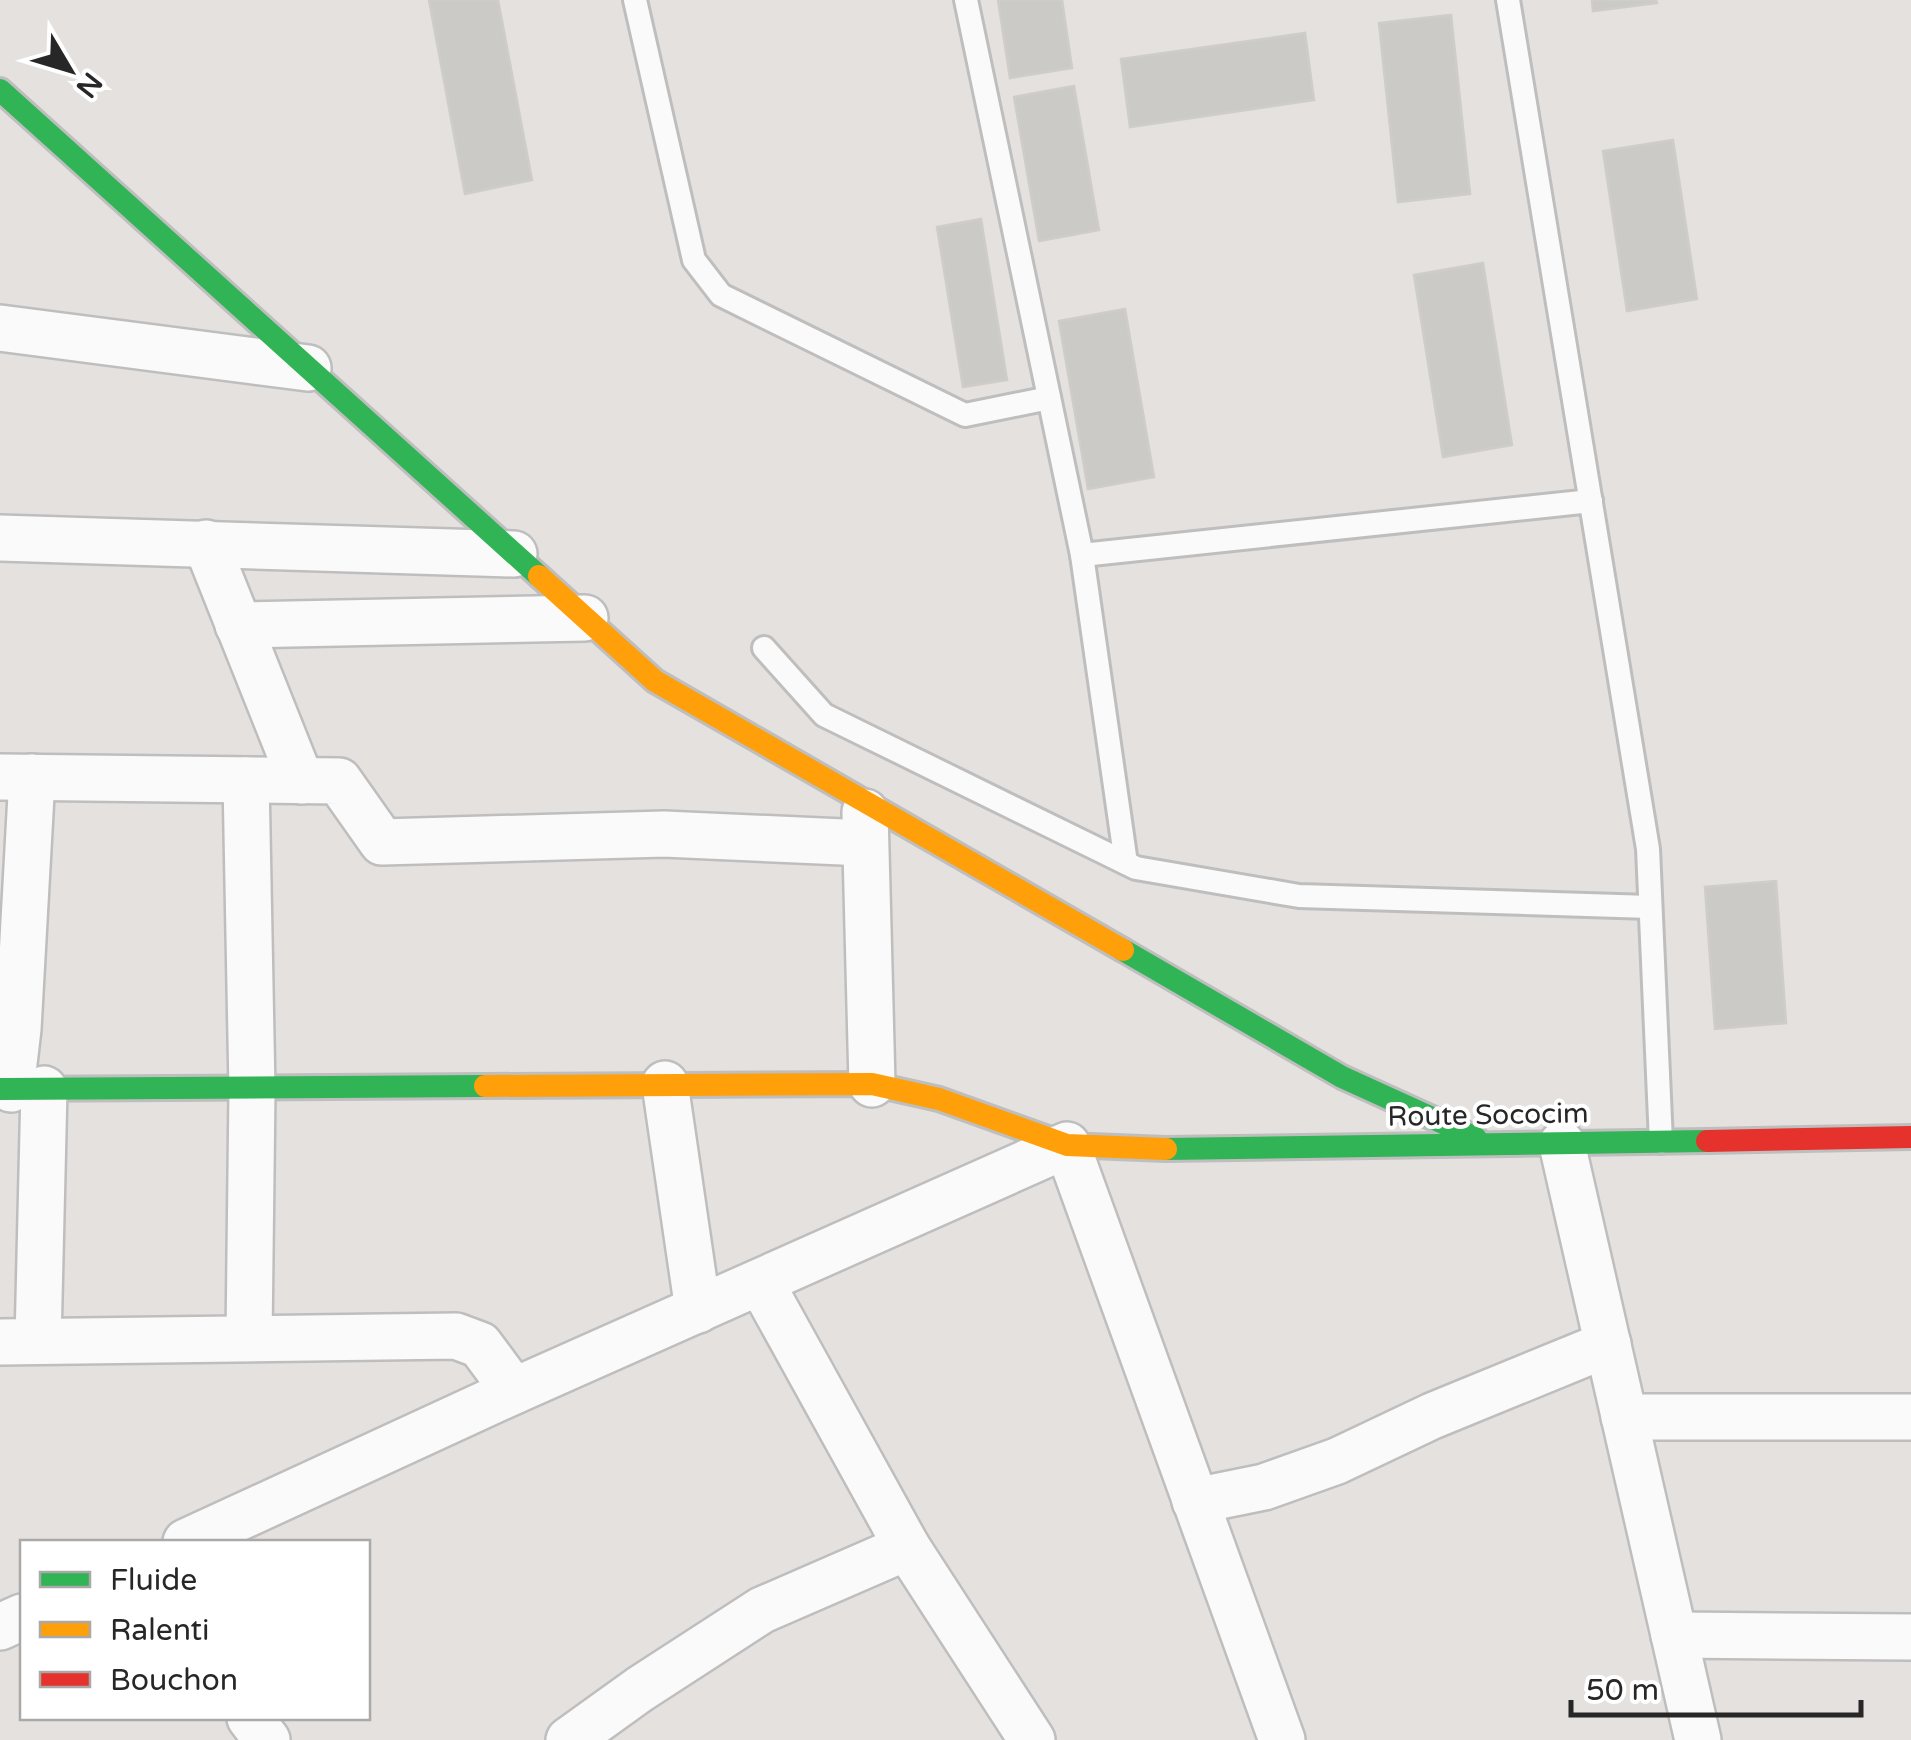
<svg xmlns="http://www.w3.org/2000/svg" width="1911" height="1740" viewBox="0 0 1911 1740" font-family="'Varela Round',sans-serif">
  <style>
    .building { fill: #cccac7; stroke: #cfcdca; stroke-width: 2.5 }
    .lines { fill: none; stroke-linecap: round; stroke-linejoin: round }
    .lane-casing { stroke: #bfbebf; stroke-width: 28 }
    .street-casing { stroke: #bfbebf; stroke-width: 50 }
    .fast-casing { stroke: #bfbebf; stroke-width: 28 }
    .slow-casing { stroke: #bfbebf; stroke-width: 28 }
    .jam-casing { stroke: #bfbebf; stroke-width: 28 }
    .lane { stroke: #fbfafa; stroke-width: 22 }
    .street { stroke: #fbfafa; stroke-width: 45 }
    .fast { stroke: #30b455; stroke-width: 22 }
    .slow { stroke: #ff9f0a; stroke-width: 22 }
    .jam { stroke: #e5322d; stroke-width: 22 }
    .labels { text-anchor: middle; dominant-baseline: central; stroke-width: 8; stroke-linejoin: round; paint-order: stroke }
    .street-label { font-size: 28px; fill: #272727; stroke: #fff }
  </style>
  <rect width="100%" height="100%" fill="#e4e1de"/>
  <g class="building">
    <polygon points="429,0 498,0 532,180 465,194"/>
    <polygon points="998,0 1062,0 1072,68 1010,78"/>
    <polygon points="1592,0 1656,0 1657,3 1593,11"/>
    <polygon points="1451,15 1470,194 1398,202 1379,23"/>
    <polygon points="1305,33 1314,100 1130,127 1121,59"/>
    <polygon points="1074,86 1099,230 1039,241 1014,97"/>
    <polygon points="1673,140 1697,299 1627,311 1603,151"/>
    <polygon points="981,219 1007,380 963,387 937,227"/>
    <polygon points="1483,263 1512,445 1443,457 1414,275"/>
    <polygon points="1125,309 1154,477 1088,489 1059,321"/>
    <polygon points="1776,881 1786,1023 1715,1029 1705,887"/>
  </g>
  <g class="lines">
    <defs>
      <g id="lane">
        <polyline points="635,0 694,260 721,295 965,415 1049,398"/>
        <polyline points="966,0 1082,555 1126,863"/>
        <polyline points="1508,0 1648,849 1661,1142"/>
        <polyline points="1082,555 1591,501"/>
        <polyline points="764,648 824,715 1136,868 1299,896 1650,907"/>
      </g>
      <g id="street">
        <polyline points="0,328 308,368"/>
        <polyline points="0,538 514,554"/>
        <polyline points="206,543 301,781"/>
        <polyline points="238,625 585,618"/>
        <polyline points="0,777 339,781 382,842 664,834 865,843"/>
        <polyline points="246,780 252,1090 249,1338"/>
        <polyline points="865,812 872,1084"/>
        <polyline points="665,1084 698,1310"/>
        <polyline points="11,1089 18,1029 32,777"/>
        <polyline points="1562,1144 1698,1740"/>
        <polyline points="761,1283 907,1547 1032,1740"/>
        <polyline points="38,1341 44,1089"/>
        <polyline points="0,1342 456,1336 480,1345 514,1391"/>
        <polyline points="1624,1417 1911,1417"/>
        <polyline points="1195,1501 1264,1487 1337,1461 1432,1416 1608,1344"/>
        <polyline points="186,1542 514,1391 1067,1145 1282,1740"/>
        <polyline points="0,1627 22,1617"/>
        <polyline points="1674,1635 1911,1637"/>
        <polyline points="250,1718 267,1740"/>
        <polyline points="569,1740 640,1689 762,1610 907,1547"/>
      </g>
      <g id="fast">
        <polyline points="0,90 539,576"/>
        <polyline points="1123,950 1342,1077 1476,1138"/>
        <polyline points="0,1089 485,1086"/>
        <polyline points="1166,1149 1707,1141"/>
      </g>
      <g id="slow">
        <polyline points="539,576 655,681 1123,950"/>
        <polyline points="485,1086 872,1084 939,1099 1067,1145 1166,1149"/>
      </g>
      <polyline id="jam" points="1707,1141 1911,1137"/>
    </defs>
    <use href="#lane" class="lane-casing"/>
    <use href="#street" class="street-casing"/>
    <use href="#fast" class="fast-casing"/>
    <use href="#slow" class="slow-casing"/>
    <use href="#jam" class="jam-casing"/>
    <use href="#lane" class="lane"/>
    <use href="#street" class="street"/>
    <use href="#fast" class="fast"/>
    <use href="#slow" class="slow"/>
    <use href="#jam" class="jam"/>
  </g>
  <g class="labels">
    <g class="street-label">
      <text transform="translate(1488 1115) rotate(-1)">Route Sococim</text>
    </g>
  </g>
  <rect x="20" y="1540" width="350" height="180" fill="#ffffff" stroke="#a9a9a9" stroke-width="2.5"/>
  <rect x="40" y="1572" width="50" height="15" fill="#30b455" stroke="#a9a9a9" stroke-width="2.5"/>
  <text x="110" y="1590" font-size="30" fill="#272727">Fluide</text>
  <rect x="40" y="1622" width="50" height="15" fill="#ff9f0a" stroke="#a9a9a9" stroke-width="2.5"/>
  <text x="110" y="1640" font-size="30" fill="#272727">Ralenti</text>
  <rect x="40" y="1672" width="50" height="15" fill="#e5322d" stroke="#a9a9a9" stroke-width="2.5"/>
  <text x="110" y="1690" font-size="30" fill="#272727">Bouchon</text>
  <g transform="translate(70 70) rotate(128)" stroke="#ffffff" stroke-width="8" paint-order="stroke">
  <path d="M0-8L18 38L0 25L-18 38Z" fill="#272727"/>
  <text y="-15" font-size="28" font-weight="bold" text-anchor="middle" fill="#272727">N</text>
  </g>
  <path d="M1571 1700v15h290v-15" fill="none" stroke="#272727" stroke-width="5"/>
  <text x="1586" y="1700" font-size="30" fill="#272727" stroke="#ffffff" stroke-width="8" paint-order="stroke">50 m</text>
</svg>
